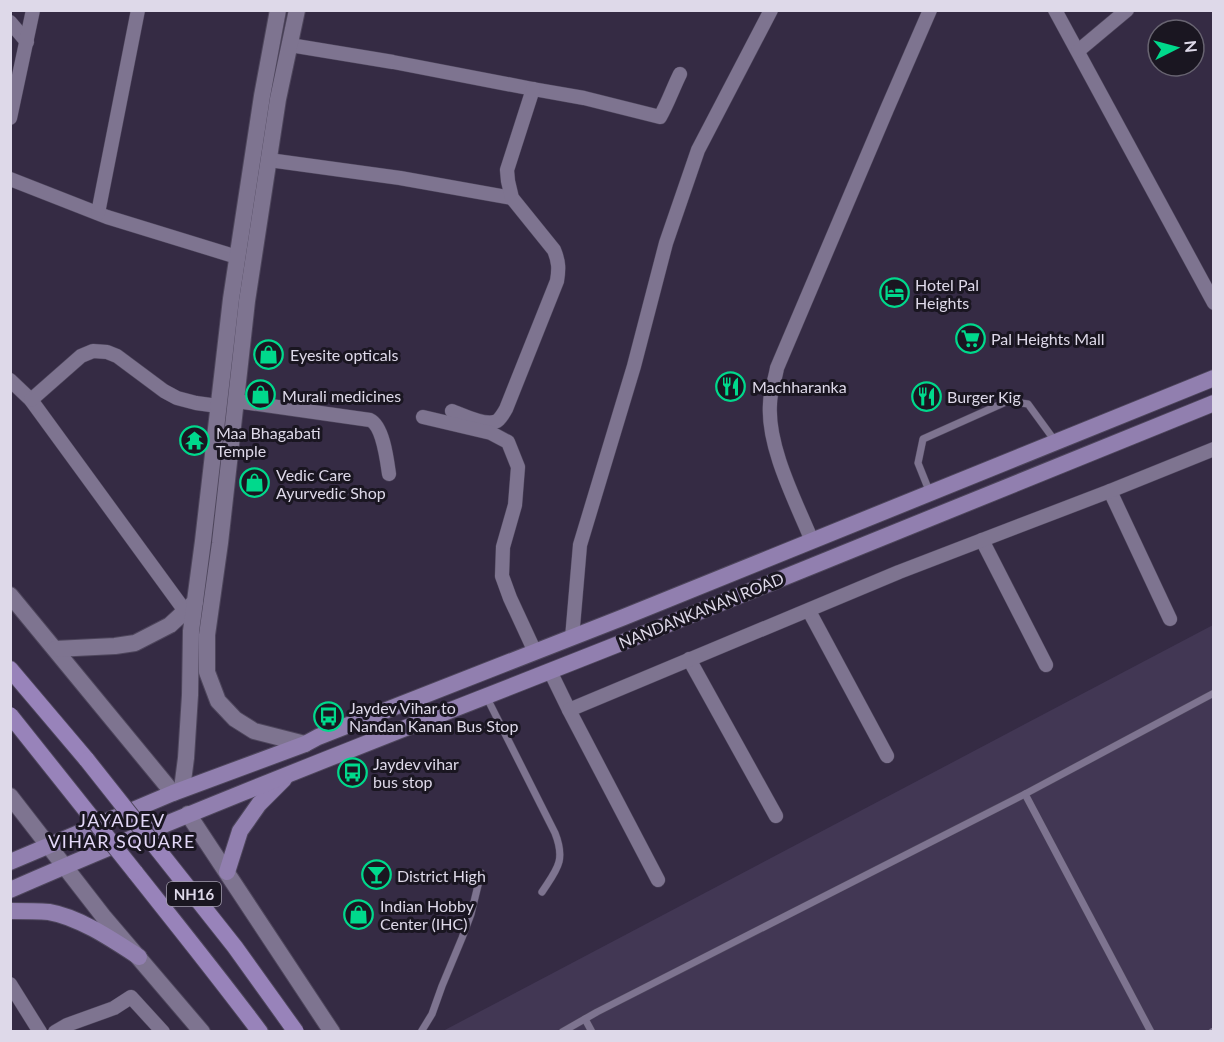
<svg xmlns="http://www.w3.org/2000/svg" width="1224" height="1042" viewBox="0 0 1224 1042" font-family="Lato,sans-serif">
  <style>
    .built { fill: #423754 }
    .lines { fill: none; stroke-linecap: round; stroke-linejoin: round }
    .service-casing { stroke: #4e465c; stroke-width: 8 }
    .minor-casing { stroke: #4e465c; stroke-width: 15 }
    .tertiary-casing { stroke: #4e465c; stroke-width: 18 }
    .primary-casing { stroke: #4e465c; stroke-width: 18 }
    .trunk-casing { stroke: #4e465c; stroke-width: 18 }
    .service { stroke: #7e7490; stroke-width: 7 }
    .minor { stroke: #7e7490; stroke-width: 14 }
    .tertiary { stroke: #7e7490; stroke-width: 16 }
    .primary { stroke: #917faf; stroke-width: 16 }
    .trunk { stroke: #9883ba; stroke-width: 16 }
    .trunk-bridge-casing { stroke: #4e465c; stroke-width: 18; stroke-linecap: butt }
    .trunk-bridge { stroke: #9883ba; stroke-width: 16 }
    .labels { text-anchor: middle; dominant-baseline: central; stroke-width: 6; stroke-linejoin: round; paint-order: stroke }
    .shield { fill: #1a1621; stroke: #a39ead; stroke-width: 1.5 }
    .shield-label { font-size: 15px; font-weight: bold; fill: #ded9e9 }
    .poi-label { font-size: 16px; fill: #ded9e9; stroke: #1a1621; text-anchor: start }
    .street-label { font-size: 16px; fill: #ded9e9; stroke: #1a1621 }
    .neighbourhood-label { font-size: 18px; letter-spacing: 1.5px; fill: #e3d8f8; stroke: #1a1621 }
  </style>
  <rect width="100%" height="100%" fill="#352b44"/>
  <polygon class="built" points="1213,625 1213,1031 443,1031"/>
  <g class="lines">
    <defs>
      <g id="service">
        <polyline points="930,493 918,463 923,439 1008,401 1028,404 1055,441"/>
        <path d="M487,698L555,833C566,861 557,869 542,892"/>
        <polyline points="1025,794 1151,1032"/>
        <polyline points="585,1019 592,1032"/>
        <polyline points="421,1032 432,1014 442,986 462,938 471,914 481,873"/>
        <polyline points="562,1032 597,1012 1025,794 1214,693"/>
        <polyline points="1212,1032 1214,1031"/>
      </g>
      <g id="minor">
        <polyline points="1055,10 1214,303"/>
        <polyline points="10,22 27,42"/>
        <path d="M290,45L393,62L533,89L584,98L660,117C668,103 673,88 680,74"/>
        <polyline points="1078,51 1127,10"/>
        <polyline points="10,118 33,10"/>
        <polyline points="269,160 400,178 512,198"/>
        <polyline points="10,179 107,217 237,257"/>
        <polyline points="98,213 138,10"/>
        <polyline points="10,380 31,400 185,611"/>
        <polyline points="31,400 81,356 93,351 107,352 117,356 164,391 177,398 196,403 218,406"/>
        <path d="M236,401L370,420C383,426 387,460 389,474"/>
        <path d="M452,411C463,415 486,427 497,421C501,418 503,414 506,409L557,281C559,269 559,262 554,250L512,198L508,181L507,170L533,89"/>
        <polyline points="423,417 491,433 508,442 518,467 515,505 503,547 502,576 510,598 535,652"/>
        <polyline points="1110,491 1170,619"/>
        <polyline points="982,540 1046,665"/>
        <path d="M812,541C796,502 767,447 770,404C770,392 775,380 777,368L887,109L930,10"/>
        <polyline points="809,611 887,756"/>
        <polyline points="572,638 580,545 634,366 666,243 698,150 771,10"/>
        <polyline points="689,659 776,816"/>
        <polyline points="550,671 569,710"/>
        <polyline points="658,880 569,710 899,572 1110,491 1214,449"/>
        <polyline points="10,984 40,1032"/>
        <polyline points="55,1032 67,1025 114,1008 131,997 163,1032"/>
      </g>
      <g id="tertiary">
        <polyline points="297,10 278,99 247,301 220,543 207,635 207,672 218,701 235,719 254,731 305,744"/>
        <polyline points="10,595 173,793"/>
        <polyline points="55,649 115,646 135,643 170,625 195,602"/>
        <polyline points="182,789 186,758 190,695 191,631 203,541 231,299 262,96 278,10"/>
        <polyline points="10,796 103,916 202,1032"/>
        <polyline points="188,814 332,1032"/>
      </g>
      <g id="primary">
        <polyline points="10,862 173,793 305,744 318,737 624,617 1214,378"/>
        <polyline points="227,872 240,831 259,804 284,779"/>
        <path d="M10,890C212,802 417,724 621,643C819,564 1016,483 1214,403"/>
        <path d="M10,911C23,911 36,911 49,912C79,917 113,940 139,957"/>
      </g>
      <g id="trunk">
        <polyline points="10,669 87,760"/>
        <path d="M135,872C177,925 219,977 260,1032"/>
      </g>
    </defs>
    <use href="#service" class="service-casing"/>
    <use href="#minor" class="minor-casing"/>
    <use href="#tertiary" class="tertiary-casing"/>
    <use href="#primary" class="primary-casing"/>
    <use href="#trunk" class="trunk-casing"/>
    <use href="#service" class="service"/>
    <use href="#minor" class="minor"/>
    <use href="#tertiary" class="tertiary"/>
    <use href="#primary" class="primary"/>
    <use href="#trunk" class="trunk"/>
    <defs>
      <g id="trunk-bridge">
        <polyline points="10,715 135,872"/>
        <polyline points="87,760 235,947 296,1032"/>
      </g>
    </defs>
    <use href="#trunk-bridge" class="trunk-bridge-casing"/>
    <use href="#trunk-bridge" class="trunk-bridge"/>
  </g>
  <defs>
    <symbol id="hotel-ring" viewBox="-11 -11 22 22"><circle r="9.5" fill="#1a1621" stroke="#00d98c" stroke-width="1.5"/><path d="M-6-4.5h1.5V1H6V5H4.5V3h-9V5H-6ZM-4 0a1.8 1.8 0 1 1 3.6 0ZM.5 0V-2.5h3Q6-2.5 6 0Z" fill="#00d98c"/></symbol>
    <symbol id="supermarket-ring" viewBox="-11 -11 22 22"><circle r="9.5" fill="#1a1621" stroke="#00d98c" stroke-width="1.5"/><path d="M-6-5.5h2.5l.6 2H6L4.5 2H-2.5L-4.4-4H-6ZM-1.5 3.2a1.3 1.3 0 1 0 .1 0ZM3 3.2a1.3 1.3 0 1 0 .1 0Z" fill="#00d98c"/></symbol>
    <symbol id="shop-ring" viewBox="-11 -11 22 22"><circle r="9.5" fill="#1a1621" stroke="#00d98c" stroke-width="1.5"/><path d="M-5-2.5h2.3a2.7 3.5 0 0 1 5.4 0H5L5.5 6h-11ZM-1.5-2.5h3a1.5 2.3 0 0 0-3 0Z" fill="#00d98c"/></symbol>
    <symbol id="restaurant-ring" viewBox="-11 -11 22 22"><circle r="9.5" fill="#1a1621" stroke="#00d98c" stroke-width="1.5"/><path d="M-5-6h1v4h1v-4h1v4h1v-4h1v5L-1.5 .5V6h-2V.5L-5-1ZM5-6V6H3V1.5H1.5Q1.5-4 5-6Z" fill="#00d98c"/></symbol>
    <symbol id="temple-ring" viewBox="-11 -11 22 22"><circle r="9.5" fill="#1a1621" stroke="#00d98c" stroke-width="1.5"/><path d="M0-6L5-2H3V0L6.5 2.5H4V6H1.5V3h-3V6H-4V2.5H-6.5L-3 0V-2H-5Z" fill="#00d98c"/></symbol>
    <symbol id="bus-ring" viewBox="-11 -11 22 22"><circle r="9.5" fill="#1a1621" stroke="#00d98c" stroke-width="1.5"/><path d="M-5-6H5V4H4V6H2V4H-2V6H-4V4H-5ZM-3.5-4V0h7V-4ZM-3.5 1.2v1.5H-2V1.2ZM2 1.2v1.5H3.5V1.2Z" fill="#00d98c"/></symbol>
    <symbol id="bar-ring" viewBox="-11 -11 22 22"><circle r="9.5" fill="#1a1621" stroke="#00d98c" stroke-width="1.5"/><path d="M-6-5H6L.8 .8V4.5H3.5V6h-7V4.5H-.8V.8Z" fill="#00d98c"/></symbol>
  </defs>
  <g fill-rule="evenodd">
    <use href="#hotel-ring" x="878" y="276" width="33" height="33"/>
    <use href="#supermarket-ring" x="954" y="322" width="33" height="33"/>
    <use href="#shop-ring" x="252" y="338" width="33" height="33"/>
    <use href="#restaurant-ring" x="714" y="370" width="33" height="33"/>
    <use href="#shop-ring" x="244" y="378" width="33" height="33"/>
    <use href="#restaurant-ring" x="910" y="380" width="33" height="33"/>
    <use href="#temple-ring" x="178" y="424" width="33" height="33"/>
    <use href="#shop-ring" x="238" y="466" width="33" height="33"/>
    <use href="#bus-ring" x="312" y="700" width="33" height="33"/>
    <use href="#bus-ring" x="336" y="756" width="33" height="33"/>
    <use href="#bar-ring" x="360" y="858" width="33" height="33"/>
    <use href="#shop-ring" x="342" y="898" width="33" height="33"/>
  </g>
  <g class="labels">
    <rect class="shield" x="167" y="882" width="54" height="24" rx="4.5"/>
    <g class="shield-label">
      <text x="194" y="894">NH16</text>
    </g>
    <g class="poi-label">
      <text x="915" y="284">Hotel Pal<tspan x="915" dy="18">Heights</tspan></text>
      <text x="991" y="338">Pal Heights Mall</text>
      <text x="290" y="354">Eyesite opticals</text>
      <text x="752" y="386">Machharanka</text>
      <text x="282" y="395">Murali medicines</text>
      <text x="947" y="396">Burger Kig</text>
      <text x="216" y="432">Maa Bhagabati<tspan x="216" dy="18">Temple</tspan></text>
      <text x="276" y="474">Vedic Care<tspan x="276" dy="18">Ayurvedic Shop</tspan></text>
      <text x="349" y="707">Jaydev Vihar to<tspan x="349" dy="18">Nandan Kanan Bus Stop</tspan></text>
      <text x="373" y="763">Jaydev vihar<tspan x="373" dy="18">bus stop</tspan></text>
      <text x="397" y="875">District High</text>
      <text x="380" y="905">Indian Hobby<tspan x="380" dy="18">Center (IHC)</tspan></text>
    </g>
    <g class="street-label">
      <text transform="translate(701 610) rotate(-22)">NANDANKANAN ROAD</text>
    </g>
    <g class="neighbourhood-label">
      <text x="122" y="820">JAYADEV<tspan x="122" dy="21">VIHAR SQUARE</tspan></text>
    </g>
  </g>
  <rect width="1224" height="1042" fill="none" stroke="#ded9e9" stroke-width="24"/>
  <g transform="translate(1176 48) rotate(84)"><circle r="28" fill="#1a1621" stroke="#686471" stroke-width="1.5"/>
  <path d="M0-4.5L10 22L0 15L-10 22Z" fill="#00d98c"/>
  <text y="-9" font-size="16" font-weight="bold" text-anchor="middle" fill="#ded9e9">N</text>
  </g>
</svg>
